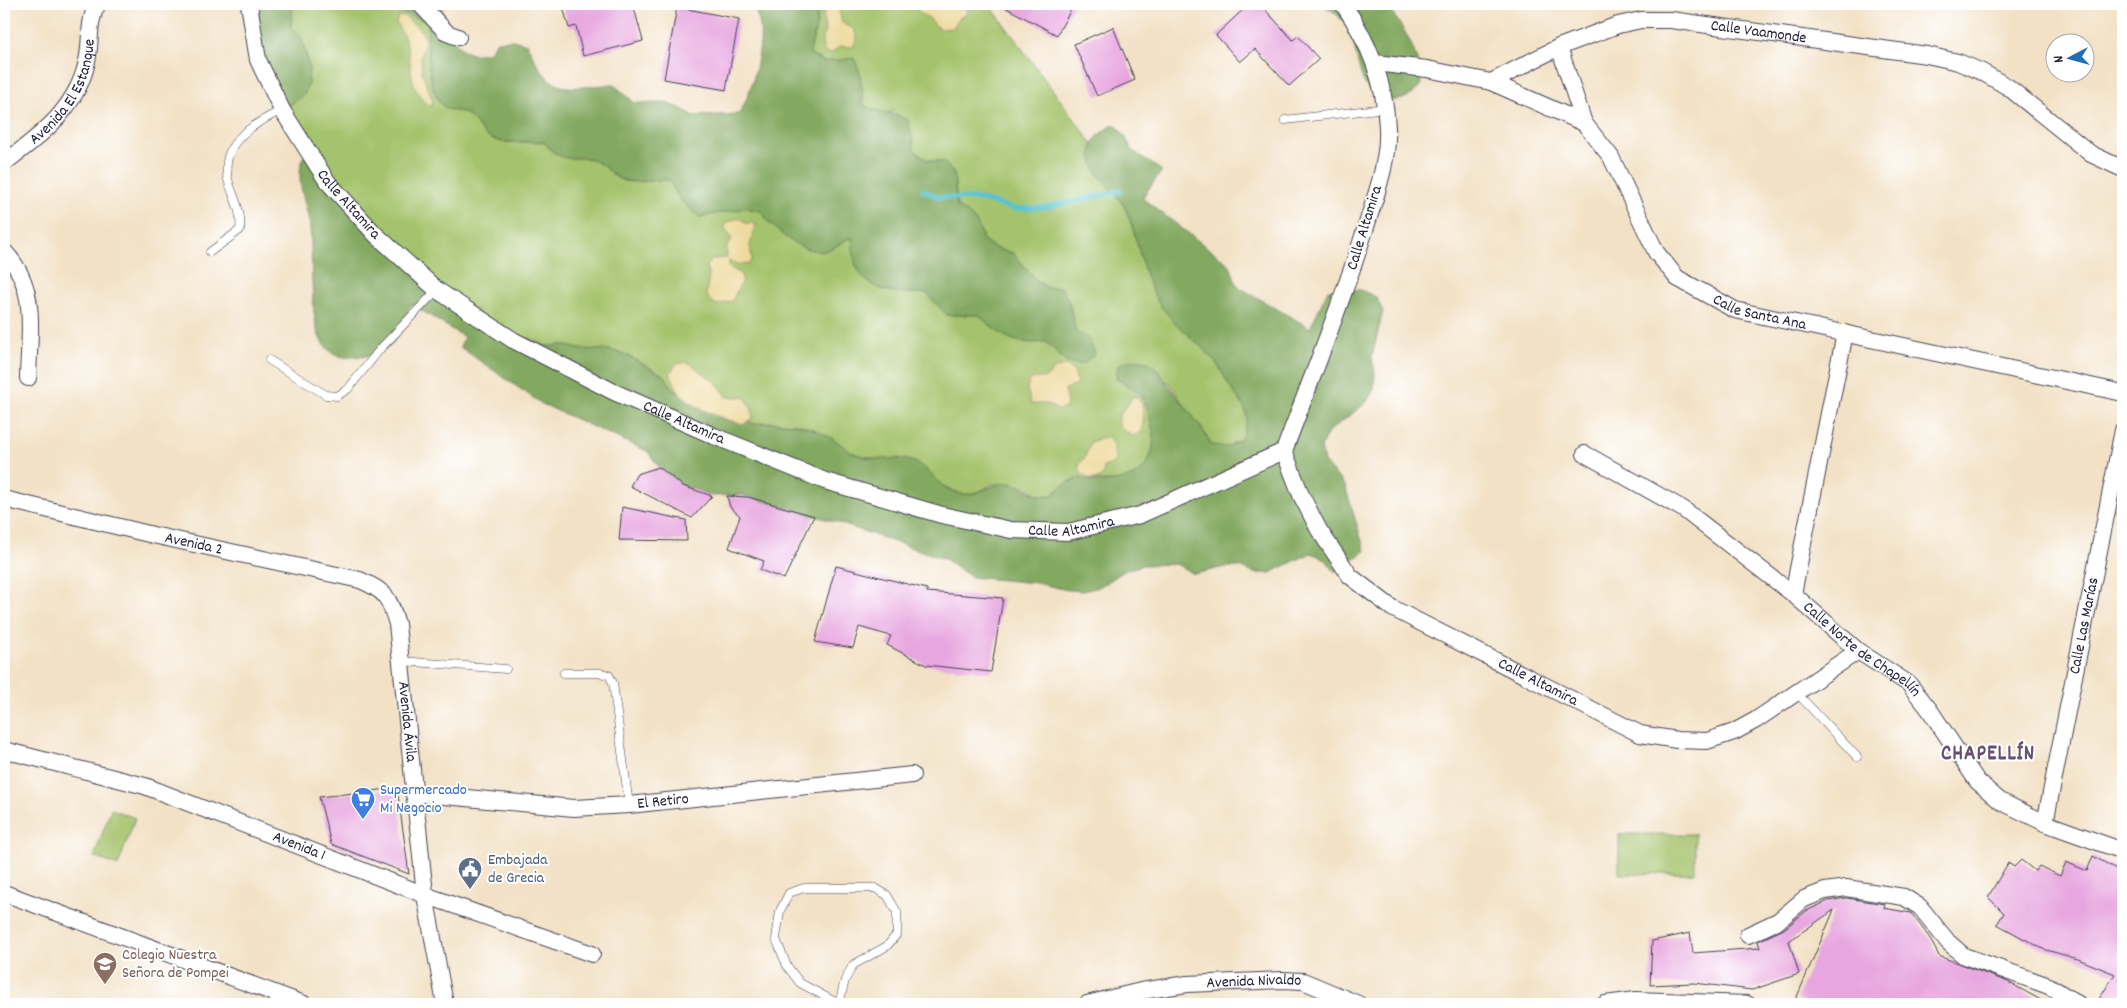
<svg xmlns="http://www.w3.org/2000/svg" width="2127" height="1008" viewBox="0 0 2127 1008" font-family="Dekko,sans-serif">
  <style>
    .green { fill: #a4c36c; stroke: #637254 }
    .forest { fill: #83a960; stroke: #52664e }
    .sand { fill: #eeda9e; stroke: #887e6c }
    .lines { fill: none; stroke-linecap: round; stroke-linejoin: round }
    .stream { stroke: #57c4cf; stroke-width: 5 }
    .building { fill: #e7a6df }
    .service-casing { stroke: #413f50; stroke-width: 9 }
    .minor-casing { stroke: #413f50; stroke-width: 18 }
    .service { stroke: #fff; stroke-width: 8 }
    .minor { stroke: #fff; stroke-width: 16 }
    .labels { text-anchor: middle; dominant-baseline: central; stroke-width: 4; stroke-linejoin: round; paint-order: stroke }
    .street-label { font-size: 16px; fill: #22223b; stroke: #fff }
    .shop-label { font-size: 16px; fill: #366cbe; stroke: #fff; text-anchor: start }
    .service-label { font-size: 16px; fill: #4e5e75; stroke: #fff; text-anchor: start }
    .education-label { font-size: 16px; fill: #785e54; stroke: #fff; text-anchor: start }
    .district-label { font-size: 21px; font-weight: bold; letter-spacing: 1px; fill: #675074; stroke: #fff }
  </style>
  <rect width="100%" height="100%" fill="#fff"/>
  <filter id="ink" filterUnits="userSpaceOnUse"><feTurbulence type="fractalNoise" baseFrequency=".02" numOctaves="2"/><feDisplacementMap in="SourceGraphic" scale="10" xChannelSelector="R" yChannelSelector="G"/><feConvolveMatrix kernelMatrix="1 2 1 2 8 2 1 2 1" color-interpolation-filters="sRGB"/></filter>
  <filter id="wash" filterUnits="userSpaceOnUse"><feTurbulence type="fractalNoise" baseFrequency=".0096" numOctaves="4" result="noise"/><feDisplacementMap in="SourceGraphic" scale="20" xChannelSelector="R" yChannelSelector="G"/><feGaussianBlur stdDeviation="1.12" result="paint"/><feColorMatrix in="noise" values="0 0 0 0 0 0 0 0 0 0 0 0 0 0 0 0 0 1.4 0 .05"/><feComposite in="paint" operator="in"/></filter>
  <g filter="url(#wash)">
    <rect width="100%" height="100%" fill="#f2e1c5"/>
    <g class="green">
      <path d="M293,4H393L397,10L428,22C428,43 425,99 448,109C454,112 460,110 466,114C477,121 477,127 484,134C500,147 526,140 544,142C567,171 576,149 599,163C608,168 613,178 624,181C636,184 656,179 670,180L700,217L746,208L761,211L769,223L825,251L852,237C857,287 878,296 926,292L947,315H979C1003,336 1012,346 1046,342L1067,363L1089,339L1076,332L1069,302L1034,278L1013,253L997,249L983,241C980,223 973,215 957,207L954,174L944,162L928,160L914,150L913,135L895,112L878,113L864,106L860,73L839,60L824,62L810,54C812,36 819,26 817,8L808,4H989L1092,143C1091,179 1111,180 1125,208C1139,237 1140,270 1156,298C1169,322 1196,339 1213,359C1220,367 1224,376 1229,385C1244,408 1253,411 1242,439L1227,447L1211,445C1200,421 1181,404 1169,382L1116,379C1141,393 1148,400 1153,428C1155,441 1153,454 1146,465C1125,496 1090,470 1064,485C1060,487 1057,492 1053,495H1038L1024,486L993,484L980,491L964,495L936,483L926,469L898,458L882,460L851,453L826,435L812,429L798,424L768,422L753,424C731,409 701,391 675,392L665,376L624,354L609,350L579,349L563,345L546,346L530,339L513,340L375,234L282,110L304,95L308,84L309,68L306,53L291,28Z"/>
      <polygon points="111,809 135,818 118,866 94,857"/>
      <polygon points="1619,834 1695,834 1695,873 1619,874"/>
    </g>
    <g class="forest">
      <polygon points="249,4 293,4 291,28 302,38 309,68 308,84 304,95 282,110 258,60"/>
      <path d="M393,4H442C443,22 453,48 472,54C476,55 484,53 488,53L497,41L513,40L527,44C551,96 562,89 613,84L635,103H666L680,108L694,116L739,114C751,96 763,48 760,26C759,19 755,11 753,4H808L817,8C819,27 812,35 810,54L824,62L854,58L860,73L864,106C879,113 893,112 908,120L914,150L928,160L944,162L954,174L957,207C973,215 980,223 983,241L997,249L1013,253L1034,278L1046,288L1061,287L1069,302L1076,332L1089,339L1095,354L1083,364L1067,363L1046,342C1012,345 1003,337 979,315H947L926,293C901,294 869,294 857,268C853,259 853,246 852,237C844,241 832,250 824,251C799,253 773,229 761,211L746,208L700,217C685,206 676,198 670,180C656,179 636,184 624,180C613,178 608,168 599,163C576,149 567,171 544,142C525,140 500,147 484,134C477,127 477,122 466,114C460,110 454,112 448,109C425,99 428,43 428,22L397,10Z"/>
      <path d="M1320,4H1385C1404,27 1420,54 1421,85C1411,96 1405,101 1389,100C1355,98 1360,51 1349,29C1344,19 1330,8 1320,4Z"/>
      <path d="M1115,124L1125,136L1132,150L1162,171L1142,198L1230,265L1237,286L1310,328L1328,290H1361L1376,297L1383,311L1372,357L1375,373L1374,389L1366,403L1328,432L1321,447L1324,462L1345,486L1365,551L1335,572L1325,559L1311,553L1270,573H1254L1240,567H1225L1194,574L1176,564L1142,565L1126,570L1099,587L1083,591L1068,590L1036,583L971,577L945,559L836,522L742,495L712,496L683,486L659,467L647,451L542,404L460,347L464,337L411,304C398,333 398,352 361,357C344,359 331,356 322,342C309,323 313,255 310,229C308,205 292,178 305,155L375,234L513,340L530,339L546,346L563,345L579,349L609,350L624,354L665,376L675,392C701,392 731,409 753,424C778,421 804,423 826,435C840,442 850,454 865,457C882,462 898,455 914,462C934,471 938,491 963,494C978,496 991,484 1006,483C1021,483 1026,491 1038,495C1042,496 1049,495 1053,495L1065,484L1079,477C1090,482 1100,483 1113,481C1150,478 1159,451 1150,418C1148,411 1146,401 1142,396C1136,388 1125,383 1116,379L1118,365C1152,348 1159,374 1177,397C1190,413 1202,426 1211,445L1227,447L1241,439C1253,411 1244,408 1229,385C1224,376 1220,367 1213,359C1196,339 1169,322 1156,298C1140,270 1139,237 1125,208C1116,191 1094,177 1092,159C1089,140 1101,132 1115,124Z"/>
    </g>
    <g class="sand">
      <polygon points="915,4 964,4 967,14 959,18 953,28 939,29 929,18 919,13"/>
      <polygon points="830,6 838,6 842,23 854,29 857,38 853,47 840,46 831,54 824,52 822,42 825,30 823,14"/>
      <path d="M399,16H405L423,33L425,43L421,56L422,72L433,101L431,106C405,88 414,64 405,39C403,33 398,28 396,21Z"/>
      <polygon points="739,218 746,223 756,224 750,245 752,260 749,264 741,265 729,261 729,267 741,274 742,281 732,301 717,305 710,301 706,294 709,276 706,266 713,259 727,258 727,246 732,239 724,226 728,222"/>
      <path d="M688,362C703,374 718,380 727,397H745L752,410L753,418L744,424C722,419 699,411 682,395C677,390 674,381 670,374L676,364Z"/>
      <polygon points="1065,366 1074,371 1077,383 1075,386 1065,389 1067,407 1058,410 1047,404 1031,404 1027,389 1029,381 1034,378 1046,378 1056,368"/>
      <path d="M1134,396C1147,401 1143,422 1142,432L1133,436L1124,431L1119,425V415Z"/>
      <polygon points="1101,438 1107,438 1113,443 1115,459 1112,464 1103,467 1104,474 1098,479 1090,479 1080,472 1079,465 1085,457 1091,442"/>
    </g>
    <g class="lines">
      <polyline class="stream" points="923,190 938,197 978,199 1016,209 1047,207 1121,191"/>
    </g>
    <g id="blocks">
      <g class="building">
        <polygon points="562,4 633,4 643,41 583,56 576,26 569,28"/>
        <polygon points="999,4 1074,4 1057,35"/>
        <polygon points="1249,4 1260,4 1293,40 1298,36 1319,59 1289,86 1255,49 1240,62 1216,35"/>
        <polygon points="677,7 739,19 726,90 664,79"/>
        <polygon points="1113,27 1135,80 1097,96 1074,44"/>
        <polygon points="659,467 683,486 712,496 692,518 630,486 637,474"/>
        <polygon points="727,496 748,497 814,516 784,579 760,570 764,561 729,548 740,516 730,507"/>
        <polygon points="622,507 686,520 687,541 619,540"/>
        <polygon points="836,566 927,589 927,592 1003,598 991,672 926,665 887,645 891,636 859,627 853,648 815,642"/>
        <polygon points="397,788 409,874 331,844 319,797"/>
        <polygon points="2093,856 2123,873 2123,1004 2096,1004 2115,974 2078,959 2043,949 1997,924 2004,913 1988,897 2008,863 2014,867 2021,860 2035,871 2039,866 2060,876 2066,862 2087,871"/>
        <polygon points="1846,898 1885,904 1884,908 1911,913 1929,937 1939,956 2008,982 2048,1004 1811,1004 1796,999 1834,910 1789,941 1799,974 1752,990 1694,983 1650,985 1652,941 1690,933 1693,953 1760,948 1758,941 1784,929 1806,911 1828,901"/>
      </g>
    </g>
  </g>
  <g filter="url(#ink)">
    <use href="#blocks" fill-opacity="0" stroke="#413f50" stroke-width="1"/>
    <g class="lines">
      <defs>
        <g id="service">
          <polyline points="1285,120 1386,108"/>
          <path d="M210,252L240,230C242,214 236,202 230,186C215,145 251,125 282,110"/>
          <polyline points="269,360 326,395 337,396 348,389 381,348 437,290"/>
          <polyline points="401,661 506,669"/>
          <polyline points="564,673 600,673 609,675 613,683 629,805"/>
          <polyline points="1796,692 1857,757"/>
          <polyline points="839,1004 845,980 853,965 887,946 897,934 897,912 887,895 875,888 804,888 789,893 780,911 776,939 787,966 800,983 839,1004"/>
        </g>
        <g id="minor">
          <path id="s1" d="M249,4L258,60L282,110L327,181L375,234L437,290L513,340L614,392L714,436L825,481L942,515L1011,530L1068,532L1140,515L1284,451"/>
          <polyline points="420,4 447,33 458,37"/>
          <path id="s2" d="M1343,4C1368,40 1385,83 1387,127C1389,162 1375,197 1365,230C1341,305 1312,377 1284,451L1301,495L1319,530L1350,576L1392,608L1640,734L1677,740L1707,741L1734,732L1756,720L1858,651"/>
          <polyline points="1559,47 1584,123"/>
          <path id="s3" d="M1375,63L1427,69L1491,82L1559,47L1618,25L1641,20H1671L1927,55L1958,62L1982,72L2008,87L2091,154L2123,169"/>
          <path id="s4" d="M1491,82L1584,123L1611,157L1656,252L1677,278L1735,310L2123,393"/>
          <path id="s5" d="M4,163C42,135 80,106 88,56C91,38 88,19 98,4"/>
          <path d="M4,251C39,288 29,331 28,378"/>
          <path id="s6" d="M1585,454L1683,509L1793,594L1858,651L1909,684L1929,709L1977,781L2000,801L2045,823L2123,851"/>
          <path id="s7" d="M4,499L153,535L360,580C386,591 389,597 397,624L425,895L445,1004"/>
          <polyline points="1793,594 1845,333"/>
          <path id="s8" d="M4,750L145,786L425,895L592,954"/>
          <path id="s9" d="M413,793L574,808L629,805L912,775"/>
          <path id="s10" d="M2045,823L2123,430"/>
          <polyline points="4,893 304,1004"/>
          <polyline points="1748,935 1778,921 1804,899 1825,891 1846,888 1904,897 1920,907 1948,942 1964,956 2049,986 2078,1004"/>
          <path id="s11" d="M1087,1004L1141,991L1187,984L1283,980L1303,981L1358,1004"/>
          <polyline points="1605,1004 1636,1000 1747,1004"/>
        </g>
      </defs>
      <use href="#service" class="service-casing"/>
      <use href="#minor" class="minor-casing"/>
      <use href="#service" class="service"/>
      <use href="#minor" class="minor"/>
    </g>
  </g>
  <defs>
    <symbol id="supermarket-pin" viewBox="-11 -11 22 30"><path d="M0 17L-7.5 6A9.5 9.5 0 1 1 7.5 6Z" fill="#3f7fe0" stroke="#fff"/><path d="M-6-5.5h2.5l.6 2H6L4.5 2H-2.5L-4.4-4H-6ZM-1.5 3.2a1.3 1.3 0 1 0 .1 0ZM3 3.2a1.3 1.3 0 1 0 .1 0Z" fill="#fff"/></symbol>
    <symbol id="civic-pin" viewBox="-11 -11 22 30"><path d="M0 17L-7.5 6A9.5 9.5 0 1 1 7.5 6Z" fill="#5c6f8a" stroke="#fff"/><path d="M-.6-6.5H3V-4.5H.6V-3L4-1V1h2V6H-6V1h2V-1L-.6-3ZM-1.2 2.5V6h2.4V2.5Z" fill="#fff"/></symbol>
    <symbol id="school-pin" viewBox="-11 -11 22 30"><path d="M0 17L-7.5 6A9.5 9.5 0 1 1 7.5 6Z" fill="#8d6e63" stroke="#fff"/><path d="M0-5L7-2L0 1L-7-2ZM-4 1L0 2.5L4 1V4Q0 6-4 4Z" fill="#fff"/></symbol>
  </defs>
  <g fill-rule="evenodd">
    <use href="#supermarket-pin" x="349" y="785" width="28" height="38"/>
    <use href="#civic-pin" x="456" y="855" width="28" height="38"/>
    <use href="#school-pin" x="91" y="950" width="28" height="38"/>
  </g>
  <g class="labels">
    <g class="street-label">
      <text stroke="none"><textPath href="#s3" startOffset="399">Calle Vaamonde</textPath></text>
      <text stroke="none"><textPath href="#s5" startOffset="96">Avenida El Estanque</textPath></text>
      <text stroke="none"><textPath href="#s1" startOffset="228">Calle Altamira</textPath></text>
      <text transform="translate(1365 228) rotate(-73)">Calle Altamira</text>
      <text stroke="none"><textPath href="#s4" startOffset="374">Calle Santa Ana</textPath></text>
      <text stroke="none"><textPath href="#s1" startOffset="632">Calle Altamira</textPath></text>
      <text stroke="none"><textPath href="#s1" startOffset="1038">Calle Altamira</textPath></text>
      <text stroke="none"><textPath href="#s7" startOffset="195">Avenida 2</textPath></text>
      <text stroke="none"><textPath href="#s10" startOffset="201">Calle Las Marías</textPath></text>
      <text stroke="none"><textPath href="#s6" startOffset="340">Calle Norte de Chapellín</textPath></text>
      <text stroke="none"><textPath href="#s2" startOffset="832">Calle Altamira</textPath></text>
      <text stroke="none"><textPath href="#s7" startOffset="524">Avenida Ávila</textPath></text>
      <text stroke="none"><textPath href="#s9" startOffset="251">El Retiro</textPath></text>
      <text stroke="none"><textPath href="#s8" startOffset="311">Avenida 1</textPath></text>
      <text stroke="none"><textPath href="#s11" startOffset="169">Avenida Nivaldo</textPath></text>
    </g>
    <g class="shop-label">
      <text x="380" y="790">Supermercado<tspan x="380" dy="18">Mi Negocio</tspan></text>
    </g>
    <g class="service-label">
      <text x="488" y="860">Embajada<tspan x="488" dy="18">de Grecia</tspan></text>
    </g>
    <g class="education-label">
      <text x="122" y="955">Colegio Nuestra<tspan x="122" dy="18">Señora de Pompei</tspan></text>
    </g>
    <g class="district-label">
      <text x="1988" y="755">CHAPELLÍN</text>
    </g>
  </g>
  <rect width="2127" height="1008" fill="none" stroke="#fff" stroke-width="20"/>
  <g transform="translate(2070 58) rotate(264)"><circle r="24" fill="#ffffff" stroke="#a7a7b1"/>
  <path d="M0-4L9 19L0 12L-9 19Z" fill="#1f6fb2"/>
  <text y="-8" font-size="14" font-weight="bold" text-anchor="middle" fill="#22223b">N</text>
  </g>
</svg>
